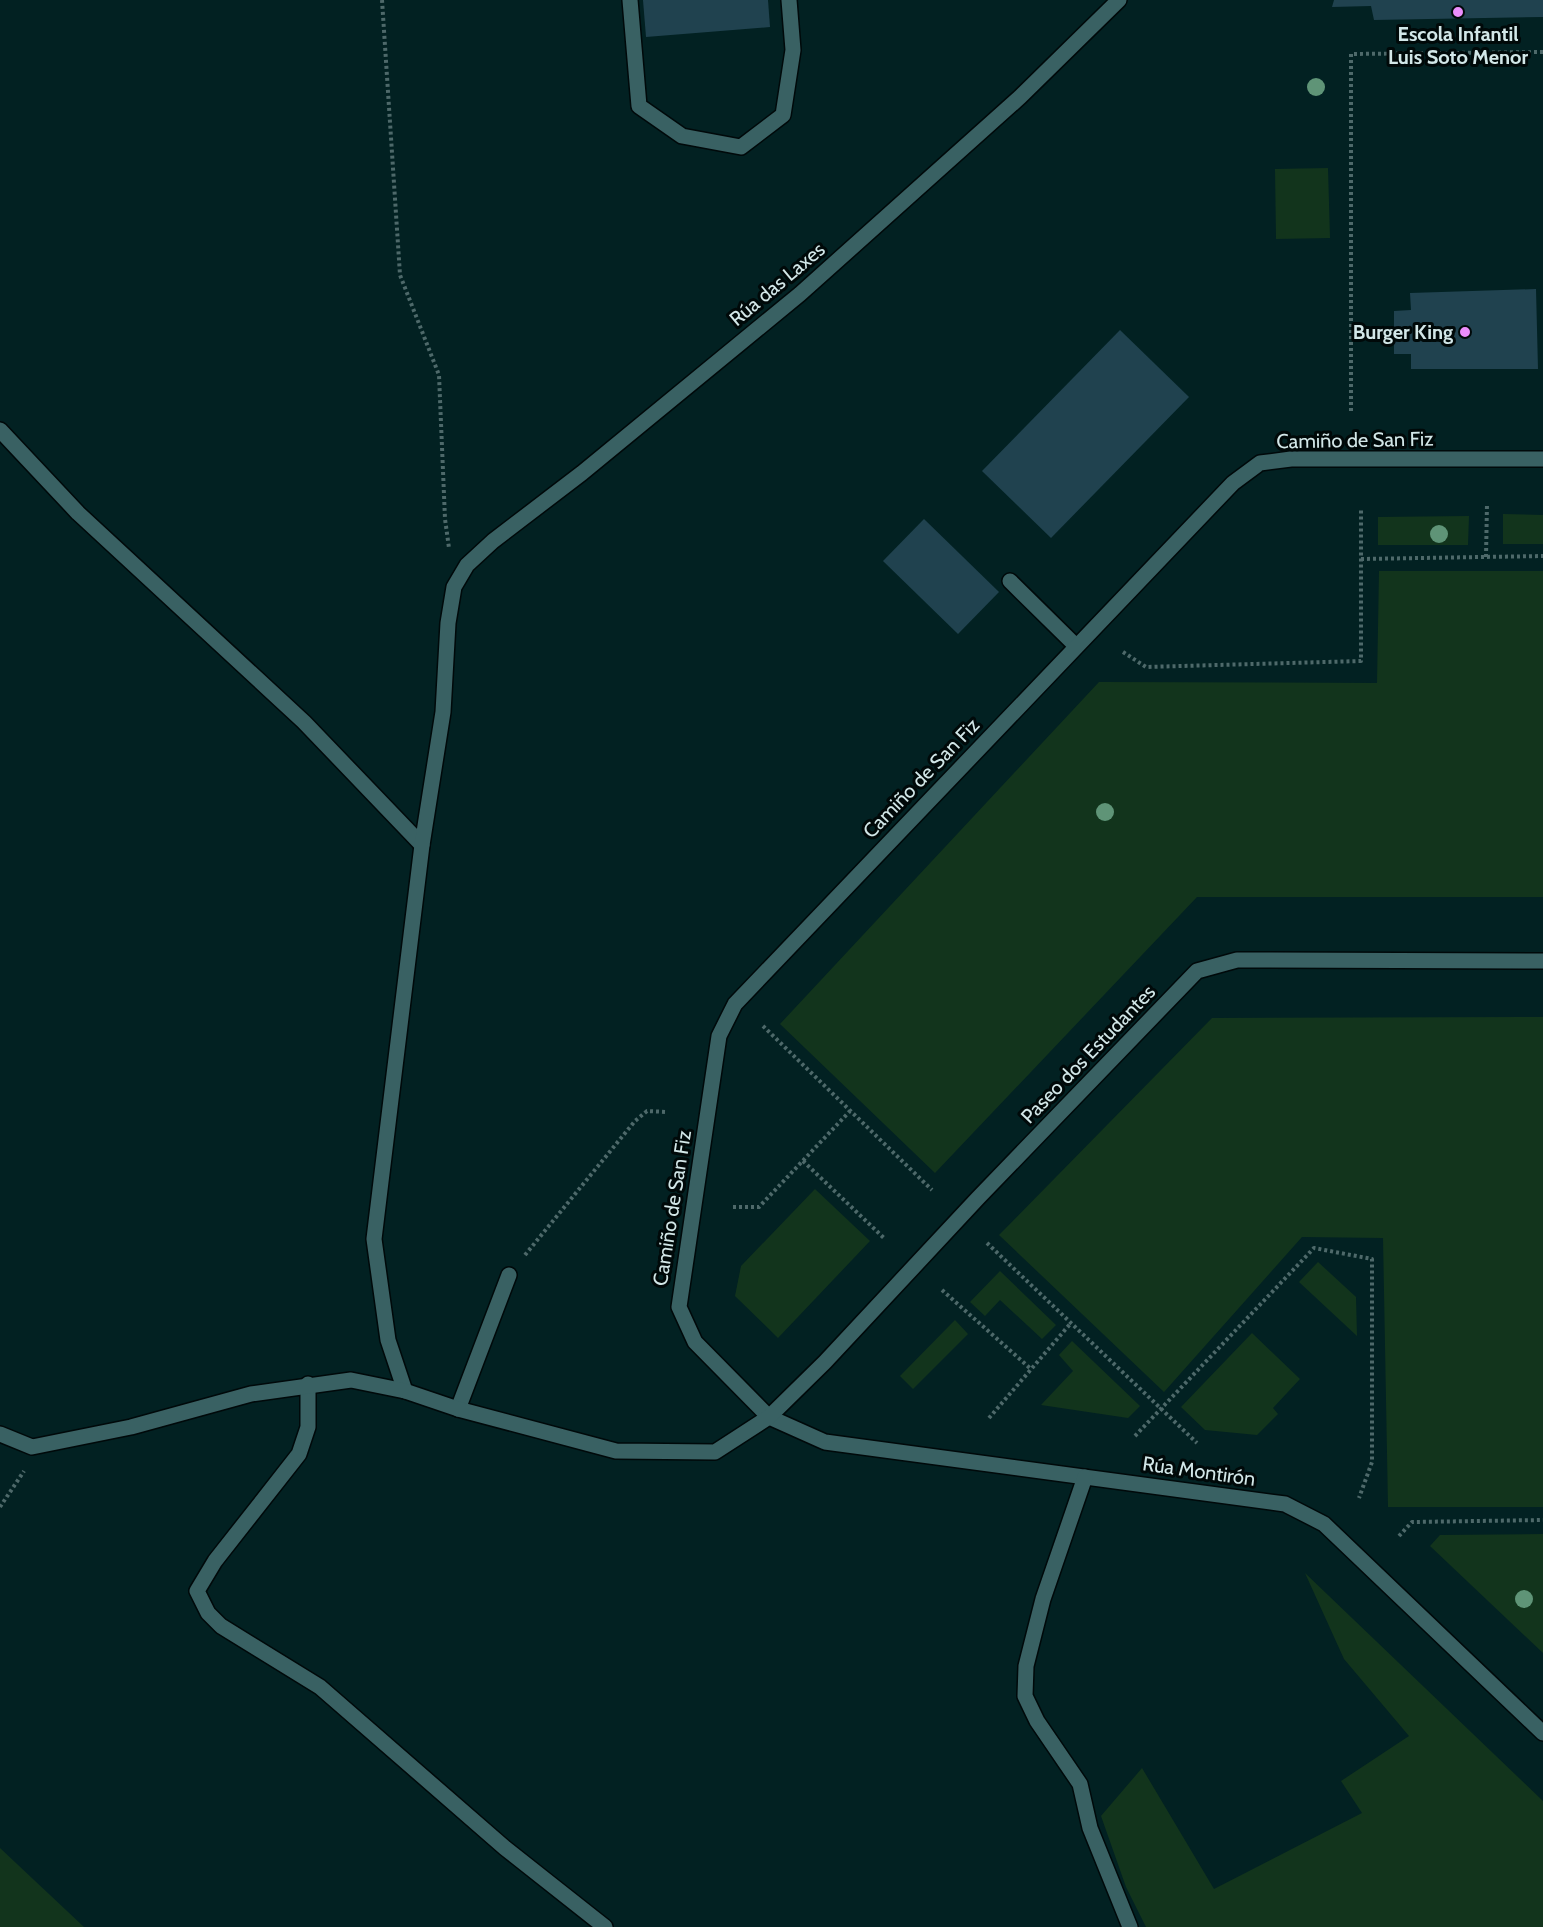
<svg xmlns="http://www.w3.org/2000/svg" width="1543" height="1927" viewBox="0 0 1543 1927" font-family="Cabin,sans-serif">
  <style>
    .green { fill: #12341c }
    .building { fill: #20424f }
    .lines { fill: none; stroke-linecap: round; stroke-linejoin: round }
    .service-casing { stroke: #00090a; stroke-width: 18 }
    .minor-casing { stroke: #00090a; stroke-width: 18 }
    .path { stroke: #4e696a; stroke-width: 4; stroke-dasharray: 3 3; stroke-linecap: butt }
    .service { stroke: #396163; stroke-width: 15 }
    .minor { stroke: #396163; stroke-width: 15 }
    .tree { fill: #5f9477 }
    .poi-dot { fill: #eb8dfc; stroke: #000909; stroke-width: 2 }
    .labels { text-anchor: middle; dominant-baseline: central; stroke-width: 6; stroke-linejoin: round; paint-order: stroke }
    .poi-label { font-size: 20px; font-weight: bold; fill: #d2e7e8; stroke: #000909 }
    .street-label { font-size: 20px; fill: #d2e7e8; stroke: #000909 }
  </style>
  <rect width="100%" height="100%" fill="#022122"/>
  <g class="green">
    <polygon points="1328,168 1330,238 1276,239 1275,169"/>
    <polygon points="1503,514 1543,515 1543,544 1503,544"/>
    <polygon points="1469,516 1468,545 1378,545 1378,517"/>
    <polygon points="1379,571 1543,571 1543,897 1197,897 935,1173 780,1024 1099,682 1377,683"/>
    <polygon points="1543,1017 1543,1507 1388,1507 1383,1238 1302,1237 1164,1392 999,1235 1212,1018"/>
    <polygon points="815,1189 870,1241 778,1338 735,1296 741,1266"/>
    <polygon points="1318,1262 1356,1297 1357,1336 1299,1282"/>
    <polygon points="1000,1271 1056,1325 1042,1339 1000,1300 985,1316 970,1302"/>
    <polygon points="955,1320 968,1334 913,1389 900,1376"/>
    <polygon points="1252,1333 1300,1379 1273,1408 1278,1414 1257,1435 1205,1430 1181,1407"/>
    <polygon points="1072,1341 1140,1406 1128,1418 1041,1405 1073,1371 1059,1355"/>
    <polygon points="1543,1534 1543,1653 1430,1546 1440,1535"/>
    <polygon points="1305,1573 1543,1801 1543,1927 1146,1927 1126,1887 1101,1816 1142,1768 1214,1889 1362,1813 1341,1781 1409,1736 1344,1659"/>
    <polygon points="0,1848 84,1927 0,1927"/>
  </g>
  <g class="building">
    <polygon points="643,0 768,0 770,27 646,37"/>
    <polygon points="1334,0 1543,0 1543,17 1374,20 1371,6 1332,7"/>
    <polygon points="1536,289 1538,369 1411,369 1411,354 1394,354 1394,311 1411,310 1410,293"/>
    <polygon points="1120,330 1189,397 1051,538 982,471"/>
    <polygon points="924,519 999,592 958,634 883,561"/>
  </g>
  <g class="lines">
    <defs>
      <g id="service">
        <polyline points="630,0 639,106 682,136 741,147 783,115 793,50 789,0"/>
        <polyline points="1010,581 1076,646"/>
      </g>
      <g id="minor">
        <polyline points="0,430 78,513 304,722 422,845"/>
        <polyline points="1543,459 1291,459 1260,463 1233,483 735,1004 719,1036 679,1307 695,1342 769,1417 825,1442 1285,1504 1324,1524 1543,1733"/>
        <polyline points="308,1384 308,1427 299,1454 215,1561 197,1591 208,1613 221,1626 320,1687 505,1848 605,1927"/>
        <polyline points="405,1391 388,1340 374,1239 422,845 443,712 448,623 454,587 467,565 493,541 582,473 800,294 1020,97 1119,0"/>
        <polyline points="458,1409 509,1275"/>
        <polyline points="0,1434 32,1447 131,1427 251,1394 351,1380 405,1391 458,1409 616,1451 715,1452 769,1417 825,1362 978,1198 1197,971 1237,960 1543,961"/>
        <polyline points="1085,1477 1043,1599 1026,1666 1025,1696 1037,1721 1080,1784 1090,1828 1130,1927"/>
      </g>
    </defs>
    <use href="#service" class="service-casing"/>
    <use href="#minor" class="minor-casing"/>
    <g class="path">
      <polyline points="382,0 400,275 439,375 445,519 449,548"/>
      <polyline points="1351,411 1351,54 1543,52"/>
      <polyline points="1486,557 1487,504"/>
      <polyline points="1361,559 1543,556"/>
      <polyline points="1123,652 1146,667 1361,661 1361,508"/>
      <polyline points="763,1026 932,1190"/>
      <polyline points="803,1161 885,1239"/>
      <polyline points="733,1207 759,1207 850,1111"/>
      <polyline points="987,1243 1197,1443"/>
      <polyline points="525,1255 635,1121 647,1111 667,1112"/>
      <polyline points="942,1290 1031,1369"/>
      <polyline points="989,1418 1071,1323"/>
      <polyline points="1135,1436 1314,1248 1372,1259 1372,1462 1359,1498"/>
      <polyline points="0,1507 24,1471"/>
      <polyline points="1399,1536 1412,1522 1543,1520"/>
    </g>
    <use href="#service" class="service"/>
    <use href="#minor" class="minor"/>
  </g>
  <g class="tree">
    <circle cx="1316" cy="87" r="9"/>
    <circle cx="1439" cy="534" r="9"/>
    <circle cx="1105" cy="812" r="9"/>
    <circle cx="1524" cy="1599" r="9"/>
  </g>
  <g class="poi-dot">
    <circle cx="1458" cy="12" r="6"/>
    <circle cx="1465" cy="332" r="6"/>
  </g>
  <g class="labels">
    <g class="poi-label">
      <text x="1458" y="34">Escola Infantil<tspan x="1458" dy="23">Luis Soto Menor</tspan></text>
      <text x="1453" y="332" text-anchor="end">Burger King</text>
    </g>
    <g class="street-label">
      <text transform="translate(777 284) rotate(-40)">Rúa das Laxes</text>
      <text transform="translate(1355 440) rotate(-1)">Camiño de San Fiz</text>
      <text transform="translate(921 778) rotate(-46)">Camiño de San Fiz</text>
      <text transform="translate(1088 1054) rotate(-46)">Paseo dos Estudantes</text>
      <text transform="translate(672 1208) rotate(-81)">Camiño de San Fiz</text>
      <text transform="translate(1199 1471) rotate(8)">Rúa Montirón</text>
    </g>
  </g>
</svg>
